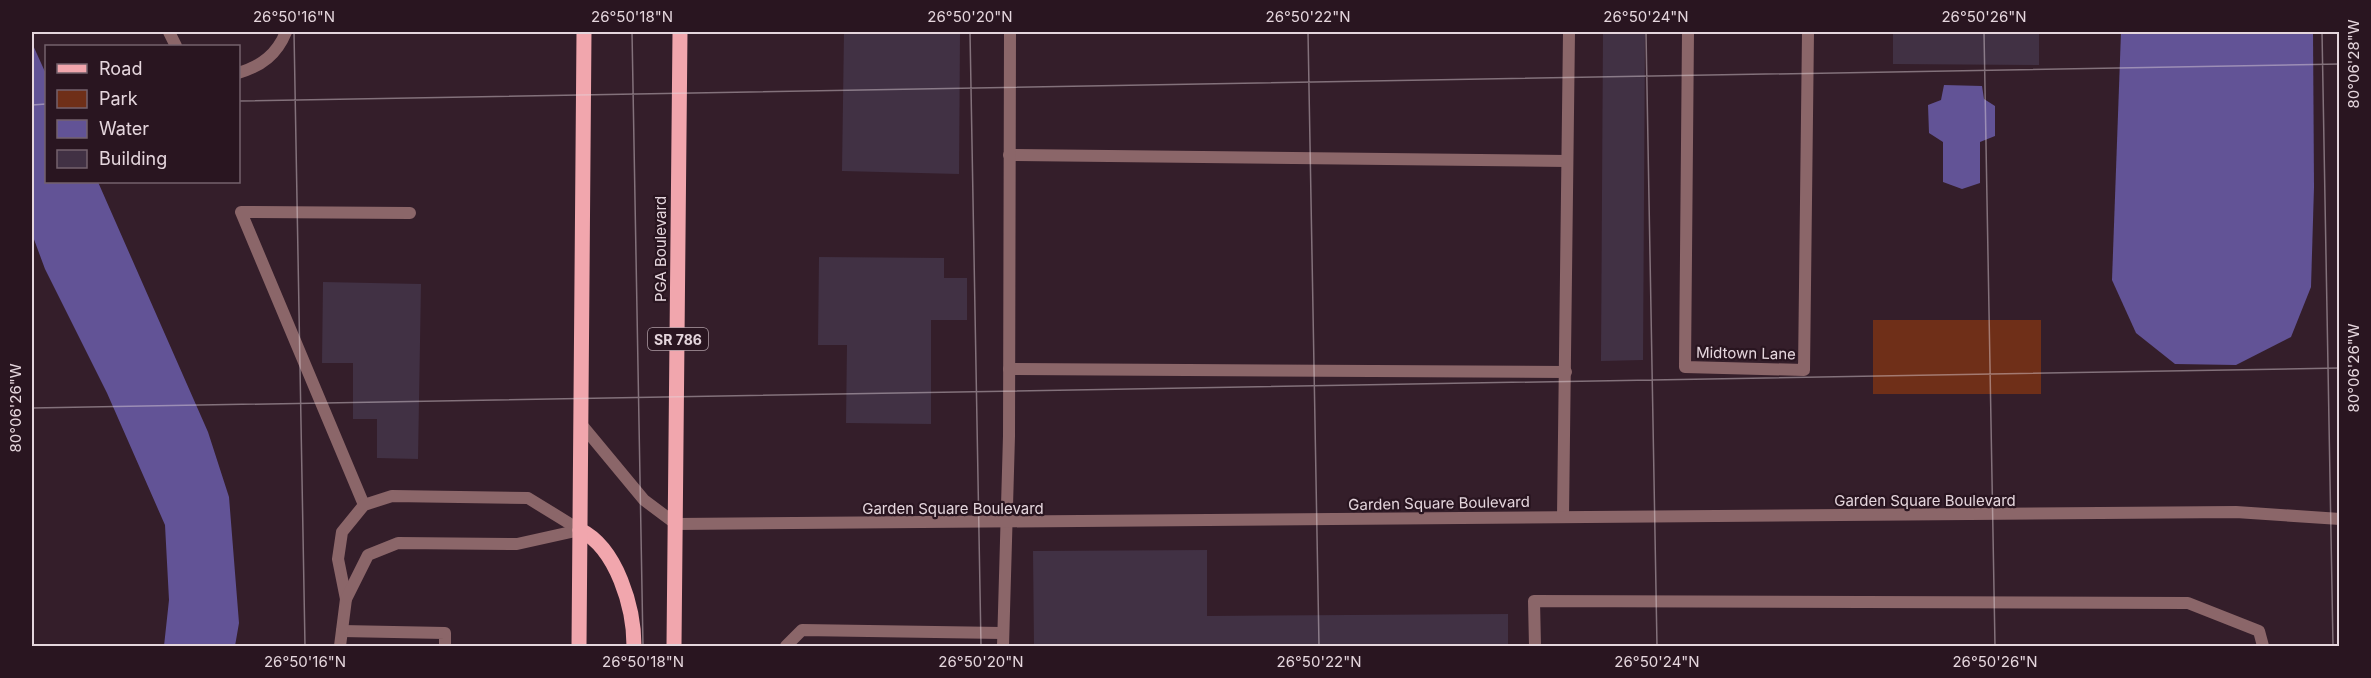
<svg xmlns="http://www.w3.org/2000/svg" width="2371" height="678" viewBox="0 0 2371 678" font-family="Inter,sans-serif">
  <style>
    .green { fill: #6f2f18 }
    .water { fill: #625396 }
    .building { fill: #413144 }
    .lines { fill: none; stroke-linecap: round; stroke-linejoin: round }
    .lane { stroke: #8b6669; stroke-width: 12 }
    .street { stroke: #8b6669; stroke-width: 12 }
    .primary { stroke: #f1a6ad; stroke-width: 15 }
    .ticks { fill: none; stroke: #e5d6dd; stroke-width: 1.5; stroke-opacity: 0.45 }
    .labels { text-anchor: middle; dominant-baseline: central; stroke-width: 4.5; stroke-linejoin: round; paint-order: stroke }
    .shield { fill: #291520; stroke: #ad9ca4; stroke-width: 1.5 }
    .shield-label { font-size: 14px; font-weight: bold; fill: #e5d6dd }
    .street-label { font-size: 15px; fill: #e5d6dd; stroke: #291520 }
    .neatline { fill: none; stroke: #e5d6dd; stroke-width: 2 }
    .ticks-label { font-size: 15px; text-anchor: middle; fill: #e5d6dd }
  </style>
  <rect width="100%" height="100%" fill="#341e2a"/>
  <rect class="green" x="1873" y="320" width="168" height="74"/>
  <g class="water">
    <polygon points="2121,32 2313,32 2314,187 2311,287 2291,337 2236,365 2175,364 2136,333 2112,280"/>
    <polygon points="32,43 46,74 46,182 98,182 208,432 229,497 239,623 235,646 164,646 169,600 165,525 107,393 45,269 32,234"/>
    <polygon points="1944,85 1982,86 1984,99 1995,106 1995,136 1980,142 1980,183 1962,189 1943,182 1943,142 1929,133 1928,105 1941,100"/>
  </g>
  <g class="building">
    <polygon points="844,32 960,32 959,174 842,171"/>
    <polygon points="1603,32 1645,32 1643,360 1601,361"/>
    <polygon points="1893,32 2039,32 2039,65 1893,64"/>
    <polygon points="819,257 944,258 944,278 967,278 967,320 931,320 931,424 846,423 847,345 818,345"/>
    <polygon points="323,282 421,284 418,459 377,458 377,419 353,419 353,363 322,363"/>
    <polygon points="1207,550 1207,616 1508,614 1508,646 1034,646 1033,551"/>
  </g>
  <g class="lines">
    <g class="lane">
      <polyline points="1009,155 1567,161"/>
      <polyline points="1009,369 1566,372"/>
      <polyline points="364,505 241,212 410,213"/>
      <polyline points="1563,517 1569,32"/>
      <polyline points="346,599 338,559 342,532 364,505 392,496 528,498 580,530"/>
      <polyline points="342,631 445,633 445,646"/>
      <polyline points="340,646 346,599 368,555 398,543 517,544 580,530"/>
      <polyline points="786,646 802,630 1002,633"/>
      <polyline points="1003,646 1009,436 1010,32"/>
      <polyline points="1535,646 1534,601 2188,603 2259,631 2263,646"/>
    </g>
    <g class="street">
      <polyline points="169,32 176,46"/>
      <polyline points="1688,32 1685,367 1804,370 1808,32"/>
      <path d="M238,73C262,66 277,54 286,32"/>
      <polyline points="581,424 644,500 676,524 2236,512 2340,519"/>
    </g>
    <g class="primary">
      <path d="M580,530C617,548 634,608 634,646"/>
      <polyline points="579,646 584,32"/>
      <polyline points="674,646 680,32"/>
    </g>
  </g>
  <path class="ticks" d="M294,32L305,646M632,32L643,646M970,32L981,646M1308,32L1319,646M1646,32L1657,646M1984,32L1995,646M2322,32L2333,646M238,101L2340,64M32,105L46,104M32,408L2340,368"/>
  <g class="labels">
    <rect class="shield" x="648" y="328" width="60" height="22" rx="4.5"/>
    <g class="shield-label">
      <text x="678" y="339">SR 786</text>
    </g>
    <g class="street-label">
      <text transform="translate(660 249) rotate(-90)">PGA Boulevard</text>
      <text transform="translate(1746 353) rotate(1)">Midtown Lane</text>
      <text x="1925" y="500">Garden Square Boulevard</text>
      <text transform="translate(1439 503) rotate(-1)">Garden Square Boulevard</text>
      <text x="953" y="508">Garden Square Boulevard</text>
    </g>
  </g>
  <rect width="2371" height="678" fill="none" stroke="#291520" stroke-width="66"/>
  <rect x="45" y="45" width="195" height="138" fill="#291520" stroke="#74626c" stroke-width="1.5"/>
  <rect x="57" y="64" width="30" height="9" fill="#f1a6ad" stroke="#74626c" stroke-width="1.5"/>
  <text x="99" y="75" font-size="18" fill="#e5d6dd">Road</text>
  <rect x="57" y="90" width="30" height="18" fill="#6f2f18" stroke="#74626c" stroke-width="1.5"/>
  <text x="99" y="105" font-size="18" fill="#e5d6dd">Park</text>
  <rect x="57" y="120" width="30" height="18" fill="#625396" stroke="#74626c" stroke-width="1.5"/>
  <text x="99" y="135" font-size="18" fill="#e5d6dd">Water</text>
  <rect x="57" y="150" width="30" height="18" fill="#413144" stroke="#74626c" stroke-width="1.5"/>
  <text x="99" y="165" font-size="18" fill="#e5d6dd">Building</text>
  <rect x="33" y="33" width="2305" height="612" class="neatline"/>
  <g class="ticks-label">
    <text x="294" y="22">26°50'16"N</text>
    <text x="632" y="22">26°50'18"N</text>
    <text x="970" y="22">26°50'20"N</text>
    <text x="1308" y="22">26°50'22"N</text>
    <text x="1646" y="22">26°50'24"N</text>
    <text x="1984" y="22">26°50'26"N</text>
    <text transform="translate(2354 64) rotate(-90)" y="5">80°06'28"W</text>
    <text transform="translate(2354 368) rotate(-90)" y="5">80°06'26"W</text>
    <text transform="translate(16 408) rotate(-90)" y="5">80°06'26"W</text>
    <text x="305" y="667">26°50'16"N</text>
    <text x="643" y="667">26°50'18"N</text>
    <text x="981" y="667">26°50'20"N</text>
    <text x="1319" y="667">26°50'22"N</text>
    <text x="1657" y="667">26°50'24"N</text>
    <text x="1995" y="667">26°50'26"N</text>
  </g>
</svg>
